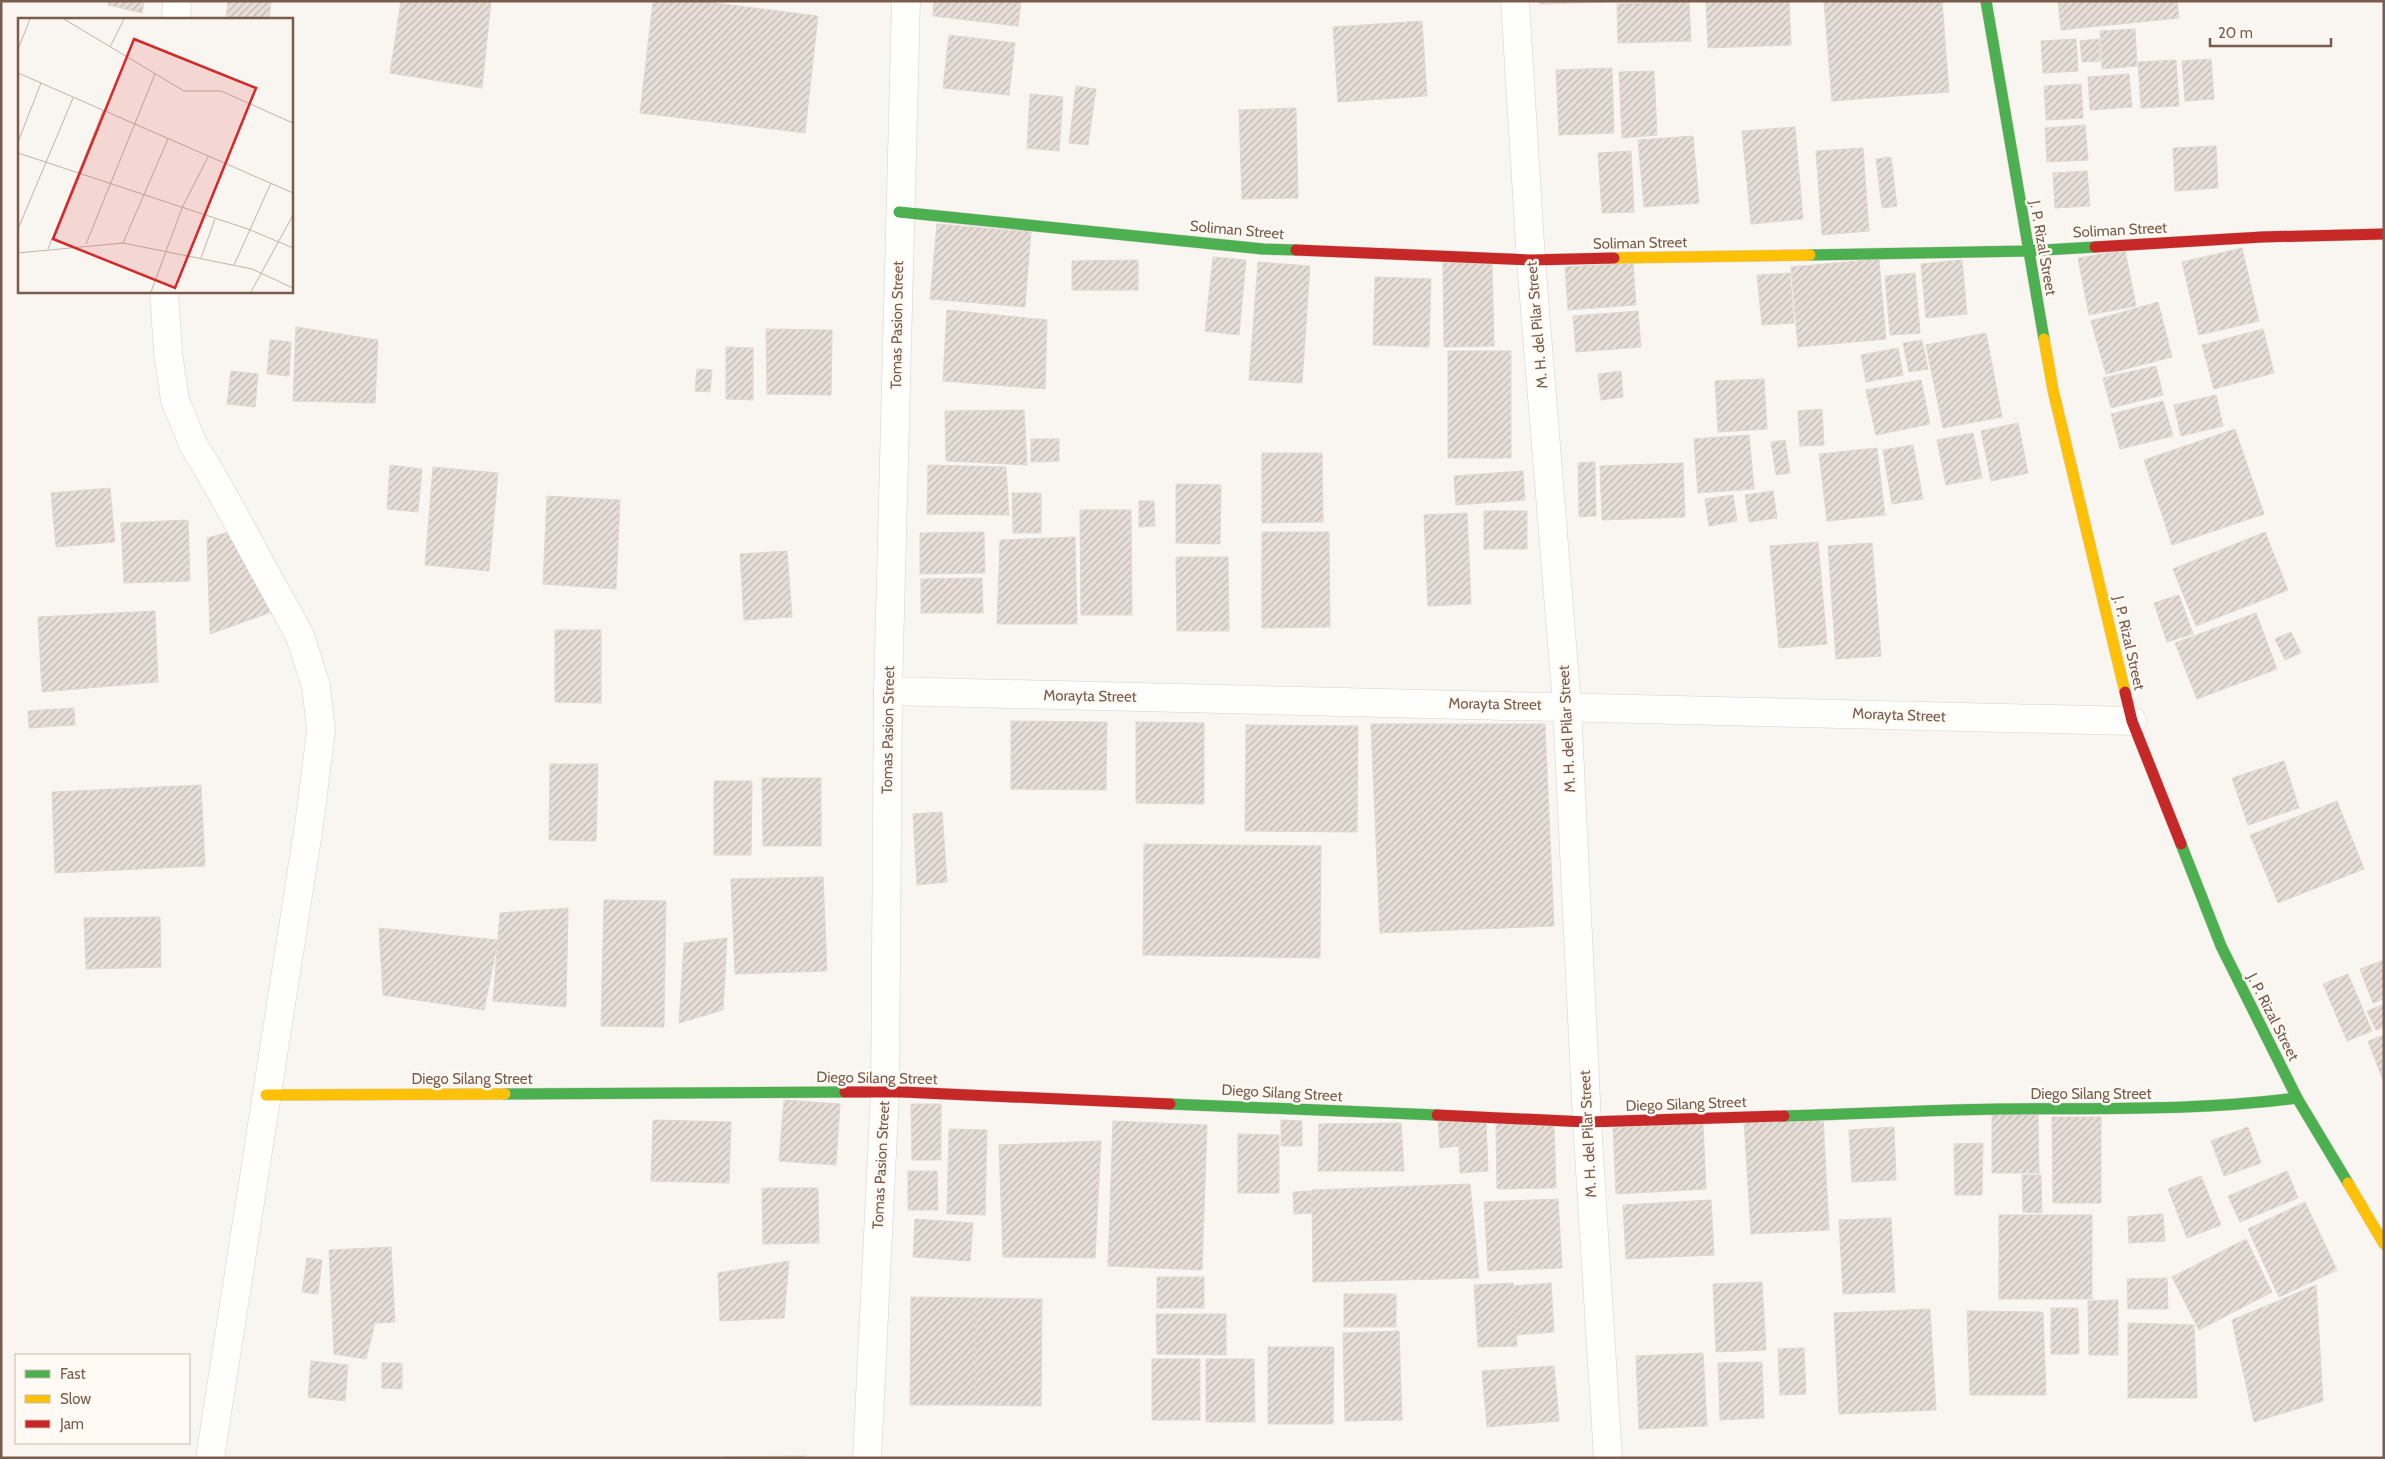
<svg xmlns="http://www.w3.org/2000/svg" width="2385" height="1459" viewBox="0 0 2385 1459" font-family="Cabin,sans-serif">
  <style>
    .building { fill: url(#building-hatch); stroke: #e2d8d2 }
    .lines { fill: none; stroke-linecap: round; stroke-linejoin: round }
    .street-casing { stroke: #d7d1cb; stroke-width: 29 }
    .fast-casing { stroke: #d9d2cb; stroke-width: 12 }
    .slow-casing { stroke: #d9d2cb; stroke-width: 12 }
    .jam-casing { stroke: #d9d2cb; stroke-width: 12 }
    .street { stroke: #fefefd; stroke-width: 28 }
    .fast { stroke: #4caf50; stroke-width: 11 }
    .slow { stroke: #ffc107; stroke-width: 11 }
    .jam { stroke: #c62828; stroke-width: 11 }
    .labels { text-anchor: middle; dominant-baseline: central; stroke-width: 5; stroke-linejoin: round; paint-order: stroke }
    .street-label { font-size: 15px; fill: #7a5c4d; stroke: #fffaf3 }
    .inset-road { fill: none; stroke: #c2b3aa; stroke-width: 1 }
    .view { fill: #d62828; fill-opacity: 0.15; stroke: #d62828; stroke-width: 2.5 }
    .inset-edge { fill: none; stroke: #7a5c4d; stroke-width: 2.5 }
  </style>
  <defs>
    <pattern id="building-hatch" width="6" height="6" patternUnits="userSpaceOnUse" patternTransform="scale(1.25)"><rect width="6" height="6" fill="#e6ded7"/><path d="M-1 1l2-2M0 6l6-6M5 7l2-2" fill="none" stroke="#bfb7b1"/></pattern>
  </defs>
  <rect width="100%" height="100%" fill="#f9f5f0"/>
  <g class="building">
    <polygon points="109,1 144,1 142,13 108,5"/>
    <polygon points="228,1 271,1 269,19 226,19"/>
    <polygon points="401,1 491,1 482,88 390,73"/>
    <polygon points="653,1 700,1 818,16 805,133 640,113"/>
    <polygon points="934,1 1021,1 1018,26 933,16"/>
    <polygon points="1540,1 1603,1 1603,2 1540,4"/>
    <polygon points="1706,1 1789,1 1791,45 1708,48"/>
    <polygon points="1824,1 1942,1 1949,92 1832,101"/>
    <polygon points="2058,1 2177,1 2179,18 2061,30"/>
    <polygon points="1689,2 1691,41 1618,43 1617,4"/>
    <polygon points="1422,21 1427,96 1338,102 1333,27"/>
    <polygon points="2135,29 2137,66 2102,69 2100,31"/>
    <polygon points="949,35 1015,43 1009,95 943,88"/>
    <polygon points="2076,39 2078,71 2043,73 2041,41"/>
    <polygon points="2099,39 2100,61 2082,62 2080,41"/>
    <polygon points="2211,59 2214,99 2185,101 2182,61"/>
    <polygon points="2176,60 2179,106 2141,108 2138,62"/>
    <polygon points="1612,68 1614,133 1559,135 1556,70"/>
    <polygon points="1654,71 1657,135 1622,138 1619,72"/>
    <polygon points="2129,74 2132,107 2090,110 2088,77"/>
    <polygon points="2081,84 2083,118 2046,120 2044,86"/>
    <polygon points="1076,86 1096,89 1088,145 1069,143"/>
    <polygon points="1030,94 1063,97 1059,151 1027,148"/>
    <polygon points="1296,108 1298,198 1242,199 1239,110"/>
    <polygon points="2085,125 2088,160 2047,162 2045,128"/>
    <polygon points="1795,127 1803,219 1751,224 1742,131"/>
    <polygon points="1693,136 1699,203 1644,207 1638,140"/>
    <polygon points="2216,146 2218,188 2175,191 2173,148"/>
    <polygon points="1863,148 1869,231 1822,235 1816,151"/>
    <polygon points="1631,151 1634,212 1602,213 1598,153"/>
    <polygon points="1891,157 1897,206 1882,208 1876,159"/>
    <polygon points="2087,171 2090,206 2055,208 2053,173"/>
    <polygon points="937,224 1031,232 1025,307 930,299"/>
    <polygon points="2242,248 2259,321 2199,335 2182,262"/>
    <polygon points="2125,250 2136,306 2089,315 2078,258"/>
    <polygon points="1213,257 1246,260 1239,335 1205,331"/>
    <polygon points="1879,259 1886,339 1798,347 1791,267"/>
    <polygon points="1138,260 1138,290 1072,290 1072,261"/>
    <polygon points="1962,260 1967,314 1926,318 1921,264"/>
    <polygon points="1258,262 1310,266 1302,383 1249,380"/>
    <polygon points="1443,263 1492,263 1494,346 1444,347"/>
    <polygon points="1633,263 1636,305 1568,310 1565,267"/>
    <polygon points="1790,273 1794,323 1762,325 1757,275"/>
    <polygon points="1915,273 1920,333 1890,335 1885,276"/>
    <polygon points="1375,277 1431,279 1429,347 1373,345"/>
    <polygon points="2158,302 2172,357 2106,374 2091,321"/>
    <polygon points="947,310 1047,320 1045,389 943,381"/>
    <polygon points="1638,311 1641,347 1576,352 1573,316"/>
    <polygon points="296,327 378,340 375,403 293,401"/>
    <polygon points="766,329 832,330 831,395 767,394"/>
    <polygon points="2263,329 2274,373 2214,389 2202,345"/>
    <polygon points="1986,333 2002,417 1943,428 1926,345"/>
    <polygon points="270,340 291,342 289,376 267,374"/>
    <polygon points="1922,340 1928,369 1909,372 1903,343"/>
    <polygon points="726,347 753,348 753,400 726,399"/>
    <polygon points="1898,348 1903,375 1866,382 1861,355"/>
    <rect x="1448" y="351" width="63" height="107"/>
    <polygon points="2156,366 2163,395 2111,408 2103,378"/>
    <polygon points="697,369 712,370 710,392 695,391"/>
    <polygon points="231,371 258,374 255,407 227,404"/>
    <polygon points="1621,371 1623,397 1601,400 1598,374"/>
    <polygon points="1764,379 1767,429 1718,432 1715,381"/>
    <polygon points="1921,380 1930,424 1876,435 1866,390"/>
    <polygon points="2216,395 2223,426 2181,436 2174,405"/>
    <polygon points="2163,401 2173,436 2120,449 2111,414"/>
    <polygon points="1822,409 1824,445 1800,446 1798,411"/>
    <polygon points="1024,410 1027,465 946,461 945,411"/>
    <polygon points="2018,423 2028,473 1991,481 1981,431"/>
    <polygon points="2235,429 2264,514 2172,545 2144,460"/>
    <polygon points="1973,433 1982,478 1946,485 1937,440"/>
    <polygon points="1749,435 1754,489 1698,493 1694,439"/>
    <polygon points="1031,439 1059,439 1059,461 1031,462"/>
    <polygon points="1785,440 1790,473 1776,475 1771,442"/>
    <polygon points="1913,445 1923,499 1892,504 1883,450"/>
    <polygon points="1877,448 1885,515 1827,521 1819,454"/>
    <polygon points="1262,453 1322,453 1323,522 1262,523"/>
    <polygon points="1595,462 1596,516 1579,517 1578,463"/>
    <polygon points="1683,463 1685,517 1602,520 1600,466"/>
    <polygon points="390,465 422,469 418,512 387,509"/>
    <polygon points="928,465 1006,467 1009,515 927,514"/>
    <polygon points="433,467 498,473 489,571 425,565"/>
    <polygon points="1523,471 1525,500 1456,505 1454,476"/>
    <polygon points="1176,484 1221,485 1220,544 1176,543"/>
    <polygon points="110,488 115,542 56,547 51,493"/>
    <polygon points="1773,491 1777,518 1749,522 1745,495"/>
    <polygon points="1012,493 1041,493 1041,533 1013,533"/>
    <polygon points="1733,495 1737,521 1709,526 1705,499"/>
    <polygon points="547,496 620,500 616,589 543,584"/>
    <polygon points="1139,501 1154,501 1155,526 1139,527"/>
    <polygon points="1080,510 1131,510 1132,615 1081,615"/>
    <rect x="1484" y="511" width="43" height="38"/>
    <polygon points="1467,513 1471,604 1428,606 1424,515"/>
    <polygon points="188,520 190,581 124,583 121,523"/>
    <polygon points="240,529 277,610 210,634 207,538"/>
    <polygon points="984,532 985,573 920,574 920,533"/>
    <polygon points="1262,532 1329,532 1330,627 1262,628"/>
    <polygon points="2265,532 2288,590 2196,626 2173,569"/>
    <polygon points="1075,537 1077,624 997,624 1000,540"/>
    <polygon points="1818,542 1827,644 1779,648 1770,546"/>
    <polygon points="1872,543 1881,656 1836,659 1828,546"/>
    <polygon points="787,551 792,617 744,620 740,554"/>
    <polygon points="1176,557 1228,557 1229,631 1177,631"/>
    <polygon points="982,578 983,613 921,613 921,579"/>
    <polygon points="2179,595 2193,634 2167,642 2154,603"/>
    <polygon points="155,611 158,682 42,692 38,617"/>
    <polygon points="2256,613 2277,669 2197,699 2175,643"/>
    <polygon points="555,630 601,630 601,703 555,702"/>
    <polygon points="2291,632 2301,653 2285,660 2275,639"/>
    <polygon points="74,708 75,725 29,728 28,711"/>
    <polygon points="1011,721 1107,722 1106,790 1011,789"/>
    <polygon points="1136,722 1204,723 1204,804 1136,803"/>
    <polygon points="1371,724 1545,724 1554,926 1380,933"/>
    <polygon points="1246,725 1358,726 1357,832 1245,831"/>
    <polygon points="2284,761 2299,808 2248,825 2232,778"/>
    <polygon points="550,764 598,764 596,841 549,840"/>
    <polygon points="762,778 821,778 821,846 763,846"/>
    <polygon points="714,781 752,781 751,855 714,855"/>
    <polygon points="201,785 205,866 55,873 52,792"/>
    <polygon points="2337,801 2364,869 2278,903 2250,835"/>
    <polygon points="942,812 947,882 917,885 913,814"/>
    <polygon points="1144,844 1321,846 1320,958 1143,955"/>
    <polygon points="823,877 827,971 735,974 731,879"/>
    <polygon points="604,900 666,901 664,1027 601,1026"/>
    <polygon points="568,908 566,1007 493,1001 500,913"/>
    <polygon points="160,917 161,967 86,969 84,918"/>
    <polygon points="379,928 498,940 484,1010 383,995"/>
    <polygon points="727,938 723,1010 679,1023 684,943"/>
    <polygon points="2384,960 2384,999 2373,1003 2360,969"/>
    <polygon points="2348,974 2372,1031 2347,1041 2323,984"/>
    <polygon points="2384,1004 2384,1027 2376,1030 2367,1011"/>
    <polygon points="2384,1035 2384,1083 2368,1041"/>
    <polygon points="784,1100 840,1104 836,1165 779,1161"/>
    <polygon points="911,1104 941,1104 941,1160 912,1160"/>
    <polygon points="1992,1113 2038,1113 2039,1173 1992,1173"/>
    <polygon points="1823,1116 1829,1230 1751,1234 1744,1120"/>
    <polygon points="2052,1117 2101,1117 2101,1203 2053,1203"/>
    <polygon points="1438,1118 1458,1120 1459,1146 1440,1148"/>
    <polygon points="1486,1119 1488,1171 1460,1173 1458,1120"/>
    <polygon points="653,1120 731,1122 729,1183 651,1181"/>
    <polygon points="1281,1120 1302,1121 1302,1146 1281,1146"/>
    <polygon points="1113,1121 1207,1125 1202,1270 1108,1266"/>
    <polygon points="1554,1122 1556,1188 1497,1189 1496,1123"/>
    <polygon points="1401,1123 1404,1171 1318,1171 1319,1124"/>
    <polygon points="1703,1123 1706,1189 1616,1194 1613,1128"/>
    <polygon points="1894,1127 1896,1180 1852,1182 1849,1130"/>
    <polygon points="2248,1127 2261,1163 2224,1176 2211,1141"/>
    <polygon points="949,1129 987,1130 985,1215 947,1214"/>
    <polygon points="1238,1134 1279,1135 1279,1193 1238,1193"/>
    <polygon points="1101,1141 1095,1258 1003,1257 999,1145"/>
    <polygon points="1983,1143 1982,1195 1955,1195 1954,1144"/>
    <polygon points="908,1171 937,1171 938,1210 908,1210"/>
    <polygon points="2287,1171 2298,1198 2240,1222 2228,1196"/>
    <polygon points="2022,1175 2041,1175 2042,1213 2023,1212"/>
    <polygon points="2201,1176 2221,1225 2187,1238 2168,1189"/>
    <polygon points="1470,1184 1479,1278 1313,1282 1312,1190"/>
    <polygon points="762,1188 818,1188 819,1243 763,1244"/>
    <polygon points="1311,1191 1312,1213 1294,1214 1293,1192"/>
    <polygon points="1558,1199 1562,1268 1488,1271 1484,1202"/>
    <polygon points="1711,1200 1714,1255 1626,1259 1623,1205"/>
    <polygon points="2305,1202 2337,1270 2279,1297 2248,1229"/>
    <polygon points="2163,1214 2165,1241 2129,1243 2128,1217"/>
    <rect x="1999" y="1215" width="93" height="84"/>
    <polygon points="1891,1218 1895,1292 1843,1294 1839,1220"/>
    <polygon points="915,1219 973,1223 970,1261 913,1257"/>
    <polygon points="2246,1239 2272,1292 2199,1330 2172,1277"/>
    <polygon points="391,1247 395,1322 375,1323 366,1359 334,1354 329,1250"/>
    <polygon points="307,1258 322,1260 318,1294 302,1292"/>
    <polygon points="789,1261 784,1318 720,1321 718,1273"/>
    <rect x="1157" y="1277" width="47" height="31"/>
    <polygon points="2167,1278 2168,1309 2128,1309 2127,1279"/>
    <polygon points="1762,1282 1766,1350 1716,1352 1713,1284"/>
    <polygon points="1513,1283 1517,1346 1478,1347 1474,1285"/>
    <polygon points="1551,1283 1554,1332 1516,1335 1513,1286"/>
    <polygon points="2316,1285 2323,1401 2254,1422 2232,1320"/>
    <rect x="1344" y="1294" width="52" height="33"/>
    <polygon points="911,1297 976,1298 975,1405 910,1405"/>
    <polygon points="976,1298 1042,1299 1041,1406 975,1405"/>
    <polygon points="2118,1300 2118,1355 2089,1355 2088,1301"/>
    <polygon points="2051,1308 2078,1308 2079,1354 2051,1354"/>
    <polygon points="1930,1309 1936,1410 1839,1414 1834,1313"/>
    <polygon points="1967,1311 2043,1312 2046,1395 1970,1395"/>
    <polygon points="1156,1314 1226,1314 1226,1355 1157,1354"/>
    <polygon points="2128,1323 2194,1325 2197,1398 2128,1398"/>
    <polygon points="1399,1331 1402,1420 1345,1421 1343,1333"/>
    <polygon points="1268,1347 1334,1347 1333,1424 1268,1424"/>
    <polygon points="1804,1348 1806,1394 1780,1395 1778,1349"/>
    <polygon points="1703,1353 1707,1426 1639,1429 1636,1356"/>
    <rect x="1152" y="1359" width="48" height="61"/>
    <polygon points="1206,1359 1254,1359 1255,1422 1206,1422"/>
    <polygon points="311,1361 348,1365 345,1401 308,1397"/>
    <polygon points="1762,1362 1764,1418 1720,1420 1718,1363"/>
    <polygon points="382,1363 402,1363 402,1389 382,1388"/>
    <polygon points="1554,1366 1559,1421 1487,1427 1482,1371"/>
    <polygon points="806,1456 806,1458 724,1458 724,1457"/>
  </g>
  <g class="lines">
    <defs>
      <g id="street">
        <polyline points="1515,1 1531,260 1567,706 1587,1122 1608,1458"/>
        <polyline points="176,19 177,1"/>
        <polyline points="164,291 168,353 175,400 193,444 218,486 300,636 316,686 321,731 309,825 210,1458"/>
        <polyline points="888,691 2132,721"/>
        <polyline points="867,1458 885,1092 888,691 906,1"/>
      </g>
      <g id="fast">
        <polyline points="1986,1 2044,339"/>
        <polyline points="899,212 1263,249 1296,250"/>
        <polyline points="1810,255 2027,251 2095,247"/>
        <polyline points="2181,844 2221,946 2297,1098 2348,1183"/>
        <polyline points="505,1094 845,1092"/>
        <polyline points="1170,1104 1437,1115"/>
        <path d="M1784,1116C1856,1114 1929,1110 2001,1109C2100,1108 2198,1111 2297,1098"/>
      </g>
      <g id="slow">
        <polyline points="1614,258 1810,255"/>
        <polyline points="2044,339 2053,390 2125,692"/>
        <polyline points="266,1095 505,1094"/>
        <polyline points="2348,1183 2384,1244"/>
      </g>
      <g id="jam">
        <polyline points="2095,247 2262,237 2384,234"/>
        <polyline points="1296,250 1531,260 1614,258"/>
        <polyline points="2125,692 2132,721 2181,844"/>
        <polyline points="845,1092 903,1092 1170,1104"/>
        <polyline points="1437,1115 1587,1122 1784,1116"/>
      </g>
    </defs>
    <use href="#street" class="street-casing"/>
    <use href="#fast" class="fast-casing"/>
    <use href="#slow" class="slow-casing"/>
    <use href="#jam" class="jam-casing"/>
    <use href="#street" class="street"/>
    <use href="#fast" class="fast"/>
    <use href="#slow" class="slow"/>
    <use href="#jam" class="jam"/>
  </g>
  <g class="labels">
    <g class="street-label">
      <text transform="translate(1237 230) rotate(5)">Soliman Street</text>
      <text transform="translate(2120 230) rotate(-3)">Soliman Street</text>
      <text transform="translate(1640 243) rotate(-1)">Soliman Street</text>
      <text transform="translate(2043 248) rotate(80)">J. P. Rizal Street</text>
      <text transform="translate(897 325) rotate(-89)">Tomas Pasion Street</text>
      <text transform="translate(1537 325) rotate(-95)">M. H. del Pilar Street</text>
      <text transform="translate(2129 643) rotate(77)">J. P. Rizal Street</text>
      <text transform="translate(1090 696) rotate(1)">Morayta Street</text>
      <text transform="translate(1495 704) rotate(1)">Morayta Street</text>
      <text transform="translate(1899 715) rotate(2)">Morayta Street</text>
      <text transform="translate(1567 729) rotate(-93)">M. H. del Pilar Street</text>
      <text transform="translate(888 730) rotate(-89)">Tomas Pasion Street</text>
      <text transform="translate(2273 1017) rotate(63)">J. P. Rizal Street</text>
      <text transform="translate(877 1078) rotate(1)">Diego Silang Street</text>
      <text x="472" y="1079">Diego Silang Street</text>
      <text transform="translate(1282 1093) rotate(3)">Diego Silang Street</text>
      <text x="2091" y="1094">Diego Silang Street</text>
      <text transform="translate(1686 1104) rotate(-2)">Diego Silang Street</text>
      <text transform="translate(1588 1134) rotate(-93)">M. H. del Pilar Street</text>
      <text transform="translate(881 1165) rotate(-87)">Tomas Pasion Street</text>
    </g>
  </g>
  <g transform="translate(18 18)">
    <rect width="275" height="275" fill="#f9f5f0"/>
    <path class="inset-road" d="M46,1L166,73H203L275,105M92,29L106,1M0,31L12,1M0,55L275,175M0,124L23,65M0,135L230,211L275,230M0,211L55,80M105,225L150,121M68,226L137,56M30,231L85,93M0,235L105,225L234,251L275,270M183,240L197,201M216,247L253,165M133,274L164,190L190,139M233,274L275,197"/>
    <path class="view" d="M116,21L238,70L157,270L35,221Z"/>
    <rect width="275" height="275" class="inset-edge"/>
  </g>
  <rect width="2385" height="1459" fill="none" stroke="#7a5c4d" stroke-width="5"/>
  <rect x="15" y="1354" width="175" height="90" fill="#fffaf3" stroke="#cabbb1"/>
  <rect x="25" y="1370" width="25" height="8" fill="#4caf50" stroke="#cabbb1"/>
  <text x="60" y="1379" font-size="15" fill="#7a5c4d">Fast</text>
  <rect x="25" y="1395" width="25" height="8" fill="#ffc107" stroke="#cabbb1"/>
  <text x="60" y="1404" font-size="15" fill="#7a5c4d">Slow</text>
  <rect x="25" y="1420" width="25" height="8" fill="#c62828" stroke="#cabbb1"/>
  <text x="60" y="1429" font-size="15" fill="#7a5c4d">Jam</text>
  <path d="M2210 38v8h121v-8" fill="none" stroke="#7a5c4d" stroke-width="2.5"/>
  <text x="2218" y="38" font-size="15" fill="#7a5c4d" stroke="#fffaf3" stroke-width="4" paint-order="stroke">20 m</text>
</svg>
